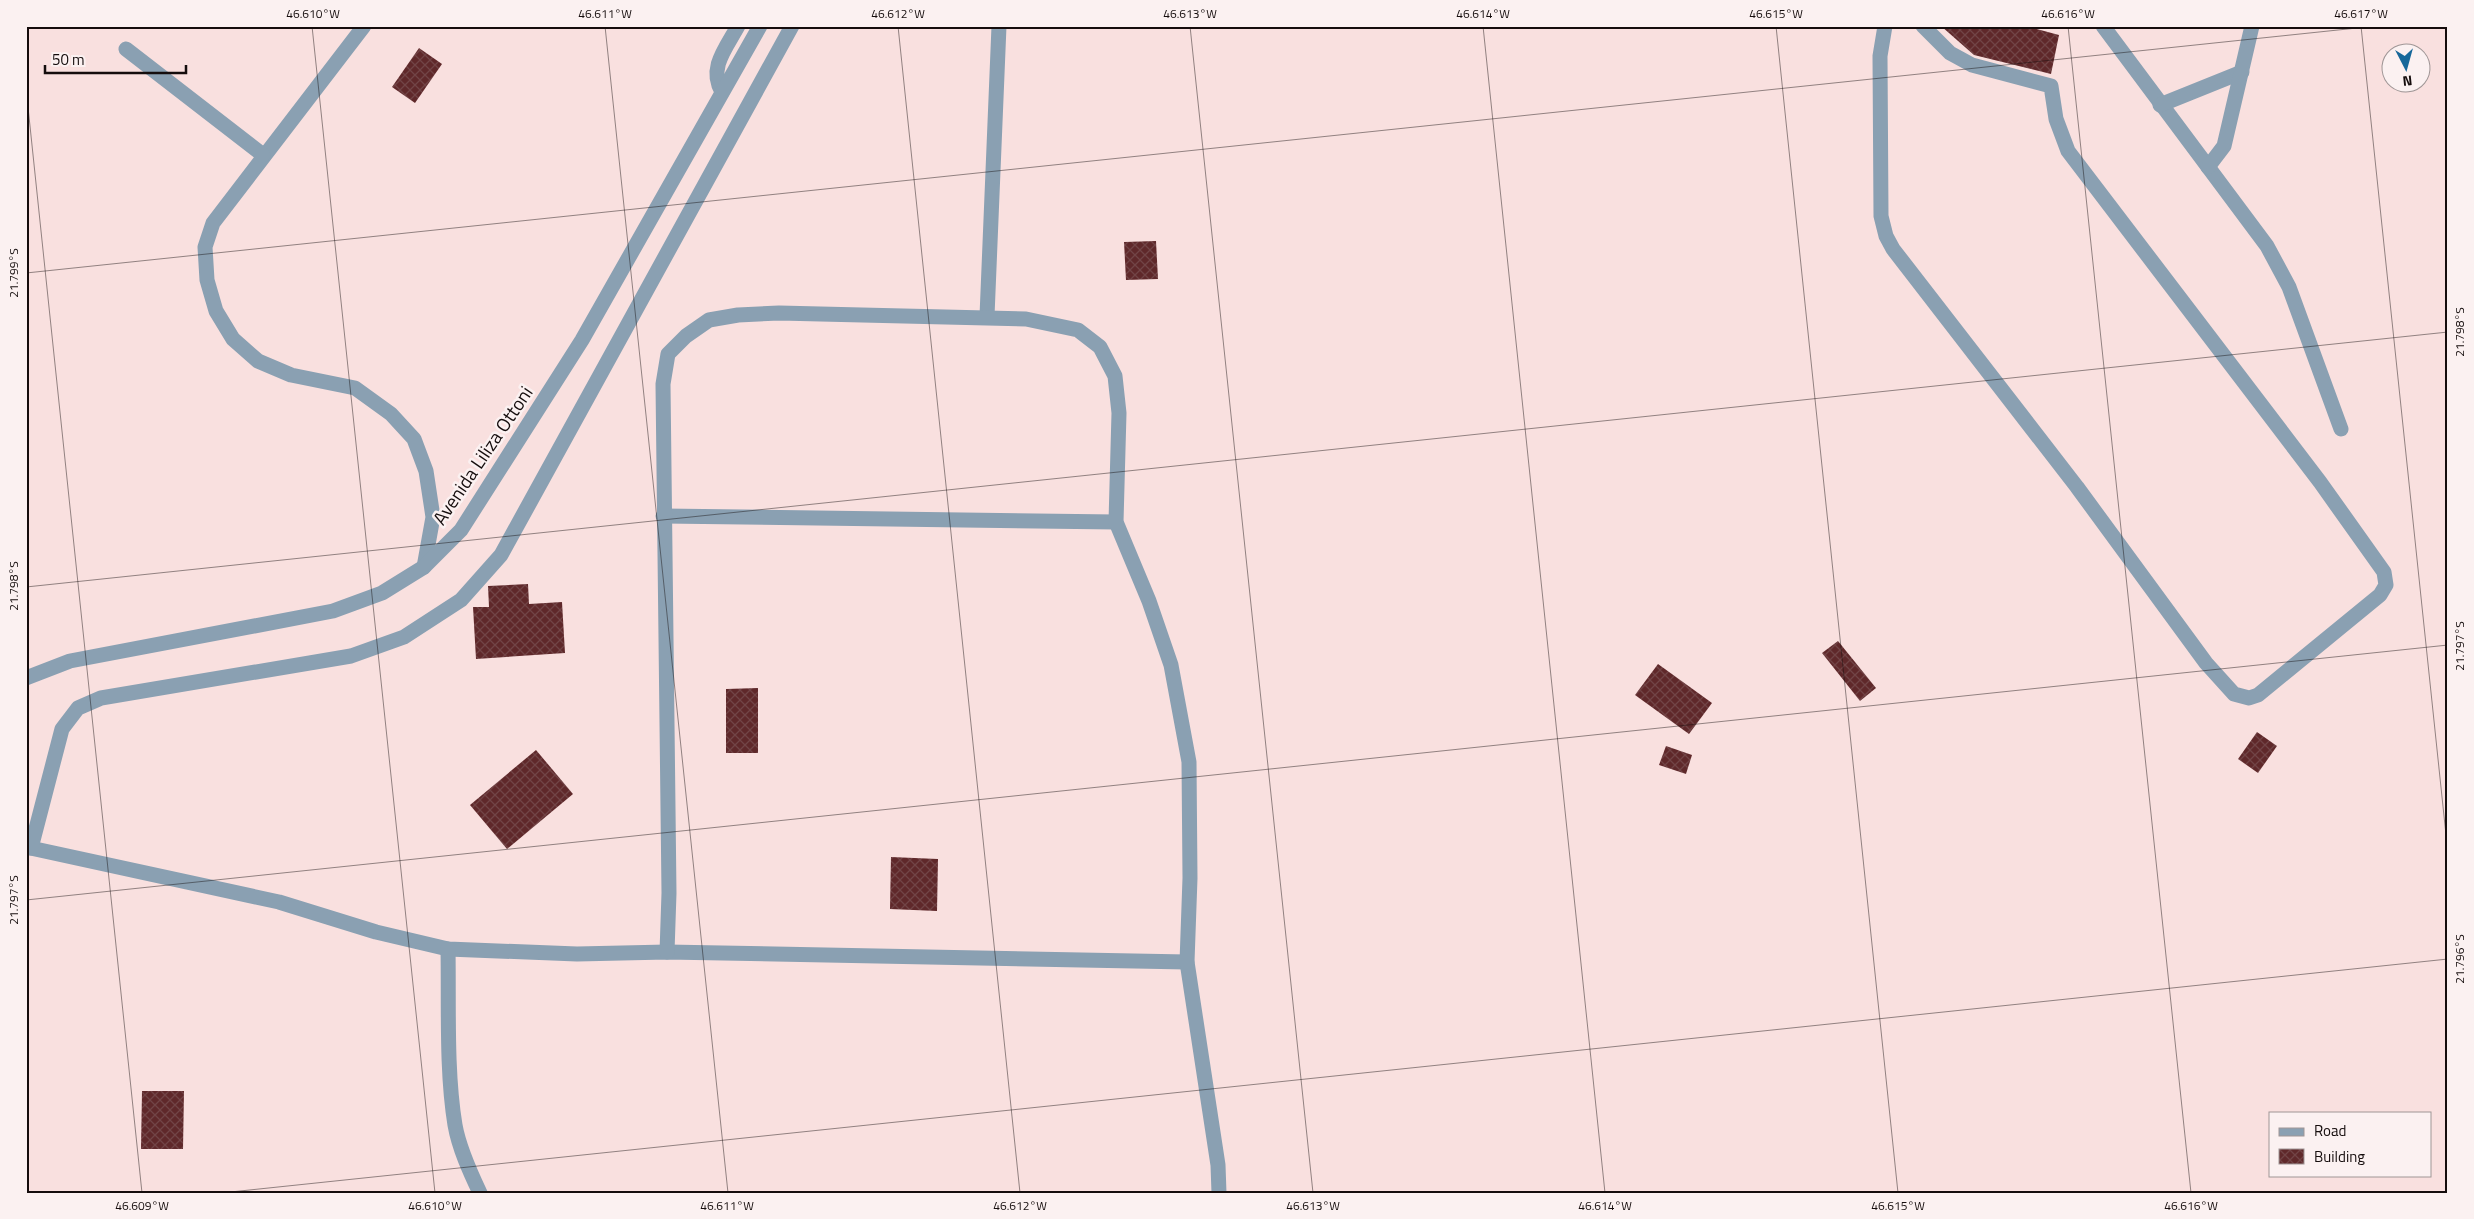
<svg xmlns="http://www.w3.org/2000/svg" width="2474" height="1219" viewBox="0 0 2474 1219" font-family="'Titillium Web',sans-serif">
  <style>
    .building { fill: url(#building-cross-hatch) }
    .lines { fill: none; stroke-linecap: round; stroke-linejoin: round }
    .minor { stroke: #8aa0b2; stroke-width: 15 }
    .ticks { fill: none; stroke: #150d0d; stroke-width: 1; stroke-opacity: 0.45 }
    .labels { text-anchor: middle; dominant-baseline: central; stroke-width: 5; stroke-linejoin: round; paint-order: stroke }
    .street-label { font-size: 19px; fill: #150d0d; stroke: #fbf1f1 }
    .neatline { fill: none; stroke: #150d0d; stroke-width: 2 }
    .ticks-label { font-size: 12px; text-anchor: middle; fill: #150d0d }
  </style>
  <defs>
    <pattern id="building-cross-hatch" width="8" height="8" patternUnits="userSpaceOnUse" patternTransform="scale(1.25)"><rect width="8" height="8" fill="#5f282a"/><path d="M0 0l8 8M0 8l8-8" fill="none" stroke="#714446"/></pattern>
  </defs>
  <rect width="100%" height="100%" fill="#f9e0df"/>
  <g class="building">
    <polygon points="1941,26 2025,26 2059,35 2051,74 1974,55"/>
    <polygon points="419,48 442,64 415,103 392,87"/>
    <polygon points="1156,241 1158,279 1126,280 1124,242"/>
    <polygon points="528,584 529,604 562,602 565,653 476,659 473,607 489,607 488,586"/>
    <polygon points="1838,641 1876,688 1860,701 1822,653"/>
    <polygon points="1658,664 1712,703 1689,734 1635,695"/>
    <polygon points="758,688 758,753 726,753 726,689"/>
    <polygon points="2257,732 2277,746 2258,773 2238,759"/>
    <polygon points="1666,746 1692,755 1686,774 1659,765"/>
    <polygon points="536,750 573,794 507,849 470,805"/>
    <polygon points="891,857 938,859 937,911 890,909"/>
    <polygon points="142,1091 184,1091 183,1149 141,1149"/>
  </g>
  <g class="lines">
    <g class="minor">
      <polyline points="364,26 213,223 205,247 207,280 216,311 233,339 258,361 291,375 355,388 391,414 414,439 426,471 433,517 424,567"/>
      <polyline points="1885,26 1880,56 1881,216 1886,236 1893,249 2077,487 2206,663 2234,694 2249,698 2258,695 2380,595 2386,585 2384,572 2320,482 2068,151 2056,119 2051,86 1972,65 1950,53 1923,26"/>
      <polyline points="2103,26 2267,246 2289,287 2341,429"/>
      <polyline points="126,49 263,155"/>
      <path d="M722,92C708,68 726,48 738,26"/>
      <polyline points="2160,105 2242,72"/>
      <polyline points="2208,167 2224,146 2252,26"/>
      <polyline points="987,316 999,26"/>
      <polyline points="663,516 1116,522"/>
      <polyline points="26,678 70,661 333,611 382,593 424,567 461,530 582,340 760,26"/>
      <polyline points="26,847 279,902 376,932 448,949 577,954 667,952 1187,962"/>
      <polyline points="31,848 62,729 78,708 101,698 351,656 404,637 461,600 501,555 792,26"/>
      <path d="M448,949C449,1005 446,1070 455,1125C459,1148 470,1172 480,1193"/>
      <polyline points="667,952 669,893 663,384 668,354 686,336 709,320 738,315 779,313 1026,319 1078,330 1100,347 1115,376 1119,413 1116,522 1149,601 1171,665 1189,762 1190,878 1187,962 1218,1165 1219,1193"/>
    </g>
  </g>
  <path class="ticks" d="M312,26L435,1193M605,26L728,1193M898,26L1020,1193M1190,26L1313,1193M1483,26L1605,1193M1776,26L1898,1193M2068,26L2191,1193M2361,26L2448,854M26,88L142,1193M26,273L2376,26M26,587L2448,332M26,900L2448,645M221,1193L2448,959"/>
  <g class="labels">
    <g class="street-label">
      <text transform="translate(482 455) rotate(-56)">Avenida Liliza Ottoni</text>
    </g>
  </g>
  <rect width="2474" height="1219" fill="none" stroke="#fbf1f1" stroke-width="55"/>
  <rect x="2269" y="1112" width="162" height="65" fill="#fbf1f1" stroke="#9f9696"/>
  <rect x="2279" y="1128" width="25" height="8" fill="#8aa0b2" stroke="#9f9696"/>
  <text x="2314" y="1136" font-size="15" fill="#150d0d">Road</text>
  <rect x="2279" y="1149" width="25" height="15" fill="url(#building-cross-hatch)" stroke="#9f9696"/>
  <text x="2314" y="1162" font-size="15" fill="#150d0d">Building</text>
  <g transform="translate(2406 68) rotate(174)"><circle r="24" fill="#fbf1f1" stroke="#9f9696"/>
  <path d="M0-4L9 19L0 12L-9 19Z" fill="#17689a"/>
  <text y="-8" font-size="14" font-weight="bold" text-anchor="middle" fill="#150d0d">N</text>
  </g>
  <path d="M45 65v8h141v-8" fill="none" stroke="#150d0d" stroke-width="2.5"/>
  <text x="52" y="65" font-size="15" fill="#150d0d" stroke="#fbf1f1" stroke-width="4" paint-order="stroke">50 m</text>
  <rect x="28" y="28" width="2418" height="1164" class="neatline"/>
  <g class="ticks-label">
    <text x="313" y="18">46.610°W</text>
    <text x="605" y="18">46.611°W</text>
    <text x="898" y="18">46.612°W</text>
    <text x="1190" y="18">46.613°W</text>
    <text x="1483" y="18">46.614°W</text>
    <text x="1776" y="18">46.615°W</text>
    <text x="2068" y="18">46.616°W</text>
    <text x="2361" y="18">46.617°W</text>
    <text transform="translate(14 273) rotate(-90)" y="4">21.799°S</text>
    <text transform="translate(2460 332) rotate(-90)" y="4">21.798°S</text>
    <text transform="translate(14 586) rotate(-90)" y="4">21.798°S</text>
    <text transform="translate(2460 646) rotate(-90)" y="4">21.797°S</text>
    <text transform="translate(14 900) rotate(-90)" y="4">21.797°S</text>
    <text transform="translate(2460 959) rotate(-90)" y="4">21.796°S</text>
    <text x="142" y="1210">46.609°W</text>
    <text x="435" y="1210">46.610°W</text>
    <text x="727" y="1210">46.611°W</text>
    <text x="1020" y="1210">46.612°W</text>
    <text x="1313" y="1210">46.613°W</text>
    <text x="1605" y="1210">46.614°W</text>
    <text x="1898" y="1210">46.615°W</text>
    <text x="2191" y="1210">46.616°W</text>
  </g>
</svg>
